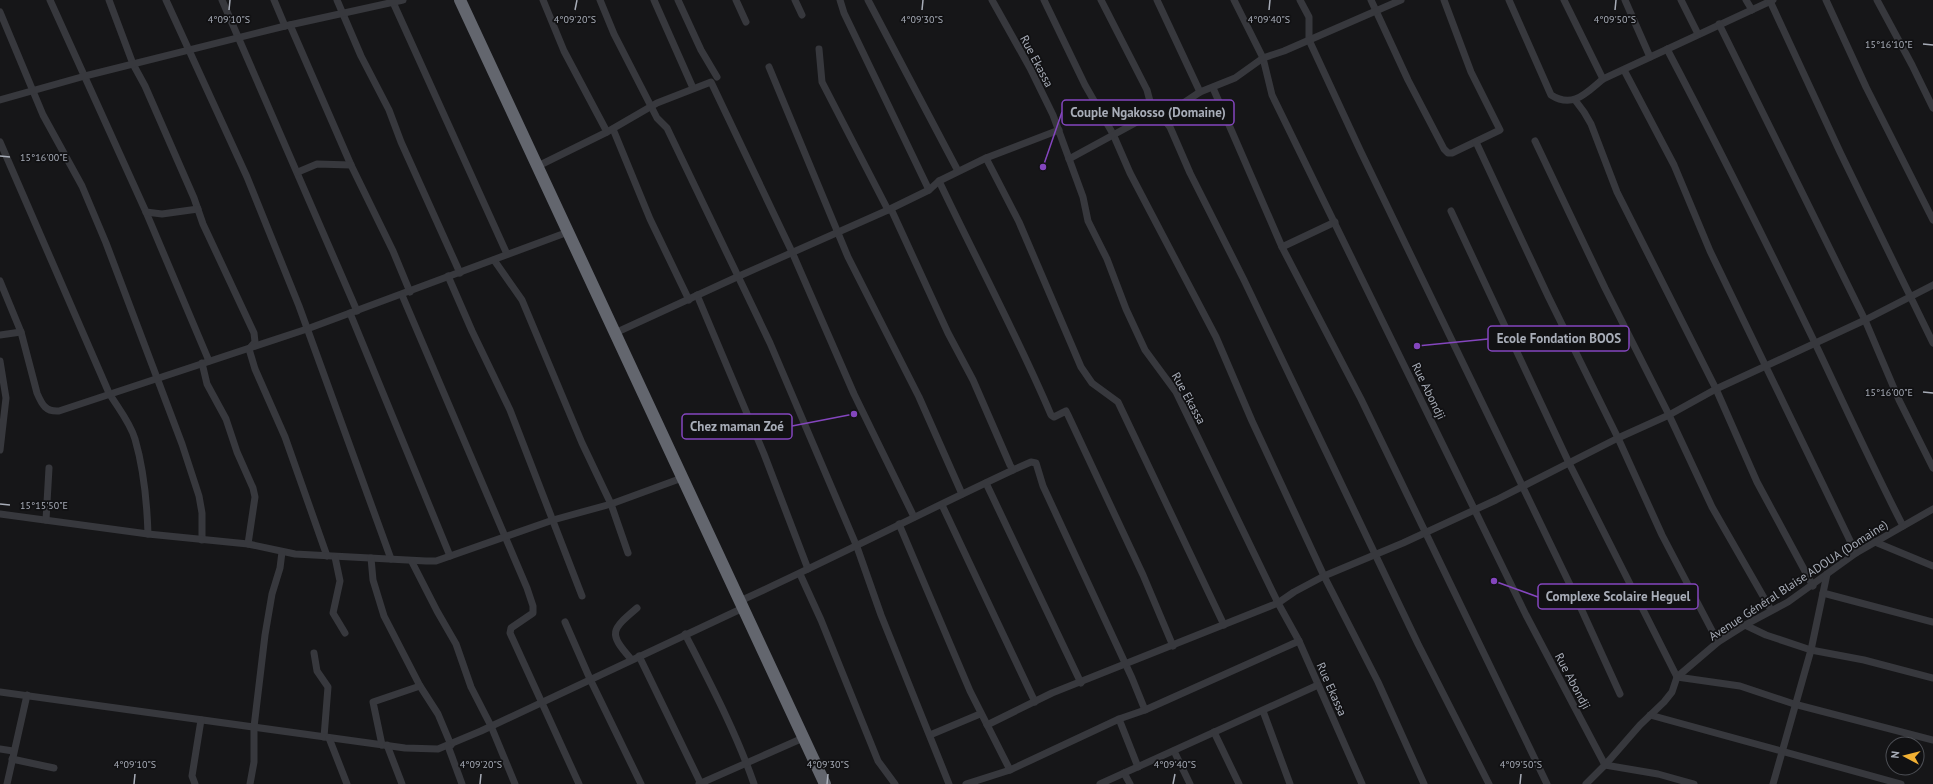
<svg xmlns="http://www.w3.org/2000/svg" width="1933" height="784" viewBox="0 0 1933 784" font-family="'PT Sans',sans-serif">
  <style>
    .lines { fill: none; stroke-linecap: round; stroke-linejoin: round }
    .street { stroke: #37383d; stroke-width: 7 }
    .highway { stroke: #63666e; stroke-width: 12 }
    .ticks { fill: none; stroke: #a8adb8; stroke-width: 1.5 }
    .labels { text-anchor: middle; dominant-baseline: central; stroke-width: 3.5; stroke-linejoin: round; paint-order: stroke }
    .street-label { font-size: 12px; fill: #a8adb8; stroke: #111113 }
    .ticks-label { font-size: 10px; text-anchor: middle; fill: #a8adb8; stroke: #111113; stroke-width: 3.5; stroke-linejoin: round; paint-order: stroke }
    .leader { fill: none; stroke: #8446be; stroke-width: 1.5 }
    .callout-dot { fill: #8446be; stroke: #111113; stroke-width: 1.5 }
    .callout { fill: #111113; stroke: #8446be; stroke-width: 1.5 }
    .callout-label { font-size: 13px; text-anchor: middle; font-weight: bold; fill: #a8adb8 }
  </style>
  <rect width="100%" height="100%" fill="#161618"/>
  <g class="lines">
    <g class="street">
      <polyline points="50,0 146,212 209,361"/>
      <polyline points="109,0 133,64 145,86 194,198 203,224 254,333 255,342 249,349 255,369 285,437 327,556"/>
      <polyline points="166,0 247,177 299,306 391,559"/>
      <polyline points="222,0 357,311"/>
      <polyline points="274,0 285,26"/>
      <polyline points="337,0 361,56 389,110 401,142 460,273"/>
      <polyline points="392,0 507,254"/>
      <polyline points="543,0 564,51 607,132"/>
      <polyline points="600,0 614,34 657,118 667,128 770,343 857,547 881,615 949,784"/>
      <polyline points="654,0 693,88"/>
      <polyline points="678,0 701,50 717,77"/>
      <polyline points="736,0 746,22"/>
      <polyline points="795,0 802,15"/>
      <polyline points="840,0 844,13 929,190"/>
      <polyline points="868,0 958,171"/>
      <polyline points="992,0 1030,68 1053,115 1083,197 1088,221 1107,259 1126,309 1145,350 1176,392 1278,603 1299,641 1362,784"/>
      <polyline points="1044,0 1085,85 1113,134 1130,173 1216,337 1252,421 1324,576 1378,682 1424,784"/>
      <polyline points="1101,0 1147,90 1152,109 1159,113 1170,127 1190,173 1244,280 1418,644 1489,784"/>
      <polyline points="1157,0 1200,92"/>
      <polyline points="1234,0 1263,58 1272,95 1526,615 1605,765 1658,774 1694,784"/>
      <polyline points="1300,0 1309,17 1309,40 1360,150 1574,593 1620,694"/>
      <polyline points="1371,0 1408,80 1444,149 1448,153 1452,153 1500,130 1471,72 1444,0"/>
      <path d="M1509,0L1551,95C1573,109 1586,93 1603,79L1773,0"/>
      <polyline points="1564,0 1603,79"/>
      <polyline points="1625,0 1650,57"/>
      <polyline points="1681,0 1698,34"/>
      <polyline points="1746,0 1752,10"/>
      <polyline points="1826,0 1866,87 1933,220"/>
      <polyline points="1877,0 1912,65 1933,108"/>
      <polyline points="1770,1 1840,152 1933,343"/>
      <polyline points="0,12 43,115 82,186 106,243 182,444 199,496 202,513 202,540"/>
      <polyline points="1719,24 1865,320 1899,400 1933,468"/>
      <polyline points="290,25 351,165 393,251 410,292"/>
      <polyline points="819,49 822,82 888,210"/>
      <path d="M1667,49C1718,146 1767,244 1815,343C1844,404 1872,466 1903,526"/>
      <polyline points="769,67 848,257 919,397 962,494"/>
      <polyline points="1624,70 1674,165 1710,251 1856,553"/>
      <polyline points="1213,88 1282,247 1361,399 1547,784"/>
      <polyline points="0,100 85,76 285,26 403,0"/>
      <polyline points="1575,100 1584,112 1591,124 1617,192 1716,389 1757,482 1813,586"/>
      <polyline points="613,129 650,219 689,300"/>
      <polyline points="1535,141 1605,288 1669,415 1712,507 1771,610"/>
      <path d="M0,142L109,393C118,408 130,422 135,439C144,470 147,502 148,534"/>
      <polyline points="1476,142 1548,296 1618,438 1662,535 1718,642"/>
      <polyline points="986,158 1019,222 1081,367 1092,383 1118,402 1224,625"/>
      <polyline points="1069,159 1137,122 1179,106 1200,92 1235,78 1263,58 1284,51 1401,0"/>
      <polyline points="538,166 607,132 657,103 711,82 792,252 854,394 914,517"/>
      <polyline points="298,172 317,164 351,165"/>
      <path d="M939,181C976,259 1017,335 1051,415L1054,417L1066,411L1068,415L1143,575L1173,646"/>
      <polyline points="891,209 948,333 973,380 1010,465 1013,470 1031,462 1036,463 1043,486 1132,678 1145,710"/>
      <polyline points="1451,211 1569,463 1677,677 1740,686 1794,704 1933,740"/>
      <polyline points="146,212 162,214 198,209"/>
      <polyline points="1282,247 1335,222"/>
      <polyline points="494,260 522,300 582,443 611,504 628,553"/>
      <polyline points="448,276 472,331 510,410 582,596"/>
      <path d="M0,281L21,332L37,393C42,405 46,412 59,411L307,329L568,232"/>
      <polyline points="402,295 527,588 533,606 533,613 511,628 510,633 579,784"/>
      <polyline points="697,295 764,454 808,569"/>
      <polyline points="350,313 450,556"/>
      <polyline points="615,333 737,277 888,210 929,190 939,181 986,158 1059,130"/>
      <polyline points="0,335 21,332"/>
      <polyline points="0,361 6,398 0,450"/>
      <polyline points="202,363 207,384 226,419 237,452 253,488 255,497 248,544"/>
      <polyline points="986,483 1081,683"/>
      <polyline points="942,505 1035,702"/>
      <polyline points="0,514 148,534 248,544 295,554 426,561 436,561 553,520 611,504 682,478"/>
      <polyline points="46,520 49,468"/>
      <polyline points="899,524 970,691 1010,770"/>
      <polyline points="1875,542 1933,566"/>
      <polyline points="335,557 340,581 333,613 345,633"/>
      <polyline points="371,558 373,580 384,616 420,686 438,714 451,745"/>
      <polyline points="412,562 437,611 456,644 471,687 491,726 515,784"/>
      <polyline points="800,574 821,620 878,761 895,784"/>
      <polyline points="1823,593 1933,622"/>
      <path d="M740,601C832,559 921,513 1013,470"/>
      <polyline points="565,622 590,679 641,784"/>
      <polyline points="1745,625 1766,635 1811,650 1864,660 1933,678"/>
      <path d="M685,634C710,683 736,732 754,784"/>
      <polyline points="314,653 317,671 328,687 324,737"/>
      <polyline points="639,656 701,784"/>
      <path d="M631,659C608,633 611,630 637,608"/>
      <polyline points="0,692 405,748 438,749 481,731 743,608"/>
      <polyline points="1263,711 1290,784"/>
      <polyline points="1650,715 1901,784"/>
      <polyline points="1119,719 1138,767"/>
      <polyline points="987,725 1052,693 1278,603 1294,592 1324,576 1403,543 1496,500 1618,438 1669,415 1716,389 1865,320 1933,285"/>
      <polyline points="1214,732 1239,784"/>
      <polyline points="930,735 980,714"/>
      <polyline points="329,738 347,784"/>
      <polyline points="382,745 373,702 420,686"/>
      <polyline points="387,745 402,784"/>
      <polyline points="448,746 462,784"/>
      <polyline points="0,749 13,751"/>
      <polyline points="1174,751 1190,784"/>
      <polyline points="12,759 54,768"/>
      <polyline points="1124,773 1130,784"/>
      <polyline points="7,784 27,695"/>
      <polyline points="195,784 192,776 201,720"/>
      <polyline points="250,784 254,762 254,727 265,635 272,594 280,568 282,552"/>
      <polyline points="699,784 803,738"/>
      <polyline points="966,784 1010,770 1119,719 1145,710 1299,641"/>
      <polyline points="1100,784 1318,685"/>
      <polyline points="1586,784 1605,765 1640,725 1664,702 1672,692 1677,677 1718,642 1745,625 1788,602 1856,553 1933,509"/>
      <polyline points="1773,784 1811,650 1827,574"/>
    </g>
    <polyline class="highway" points="460,0 825,784"/>
  </g>
  <path class="ticks" d="M229,10L230,0M575,10L577,0M922,10L923,0M1269,10L1270,0M1615,10L1616,0M1923,44L1933,45M0,156L10,157M1923,392L1933,393M0,504L10,505M134,784L135,774M480,784L481,774M827,784L828,774M1173,784L1175,774M1520,784L1521,774"/>
  <g class="labels">
    <g class="street-label">
      <text transform="translate(1037 61) rotate(62)">Rue Ekassa</text>
      <text transform="translate(1429 391) rotate(64)">Rue Abondji</text>
      <text transform="translate(1189 398) rotate(61)">Rue Ekassa</text>
      <text transform="translate(1798 580) rotate(-33)">Avenue Général Blaise ADOUA (Domaine)</text>
      <text transform="translate(1573 681) rotate(62)">Rue Abondji</text>
      <text transform="translate(1332 689) rotate(66)">Rue Ekassa</text>
    </g>
  </g>
  <g class="ticks-label">
    <text x="229" y="23">4°09'10"S</text>
    <text x="575" y="23">4°09'20"S</text>
    <text x="922" y="23">4°09'30"S</text>
    <text x="1269" y="23">4°09'40"S</text>
    <text x="1615" y="23">4°09'50"S</text>
    <text x="1889" y="48">15°16'10"E</text>
    <text x="44" y="161">15°16'00"E</text>
    <text x="1889" y="396">15°16'00"E</text>
    <text x="44" y="509">15°15'50"E</text>
    <text x="135" y="768">4°09'10"S</text>
    <text x="481" y="768">4°09'20"S</text>
    <text x="828" y="768">4°09'30"S</text>
    <text x="1175" y="768">4°09'40"S</text>
    <text x="1521" y="768">4°09'50"S</text>
  </g>
  <path class="leader" d="M1043 167L1062 112M1417 346L1488 339M854 414L792 426M1494 581L1538 597"/>
  <g class="callout-dot">
    <circle cx="1043" cy="167" r="4"/>
    <circle cx="1417" cy="346" r="4"/>
    <circle cx="854" cy="414" r="4"/>
    <circle cx="1494" cy="581" r="4"/>
  </g>
  <g class="callout">
    <rect x="1062" y="100" width="172" height="25" rx="4"/>
    <rect x="1488" y="326" width="141" height="25" rx="4"/>
    <rect x="682" y="414" width="110" height="25" rx="4"/>
    <rect x="1538" y="584" width="160" height="25" rx="4"/>
  </g>
  <g class="callout-label">
    <text x="1148" y="117">Couple Ngakosso (Domaine)</text>
    <text x="1559" y="343">Ecole Fondation BOOS</text>
    <text x="737" y="431">Chez maman Zoé</text>
    <text x="1618" y="601">Complexe Scolaire Heguel</text>
  </g>
  <g transform="translate(1905 756) rotate(277)"><circle r="19" fill="#111113" stroke="#4d4f55"/>
  <path d="M0-3L7 15L0 10L-7 15Z" fill="#f2b134"/>
  <text y="-6" font-size="11" font-weight="bold" text-anchor="middle" fill="#a8adb8">N</text>
  </g>
</svg>
